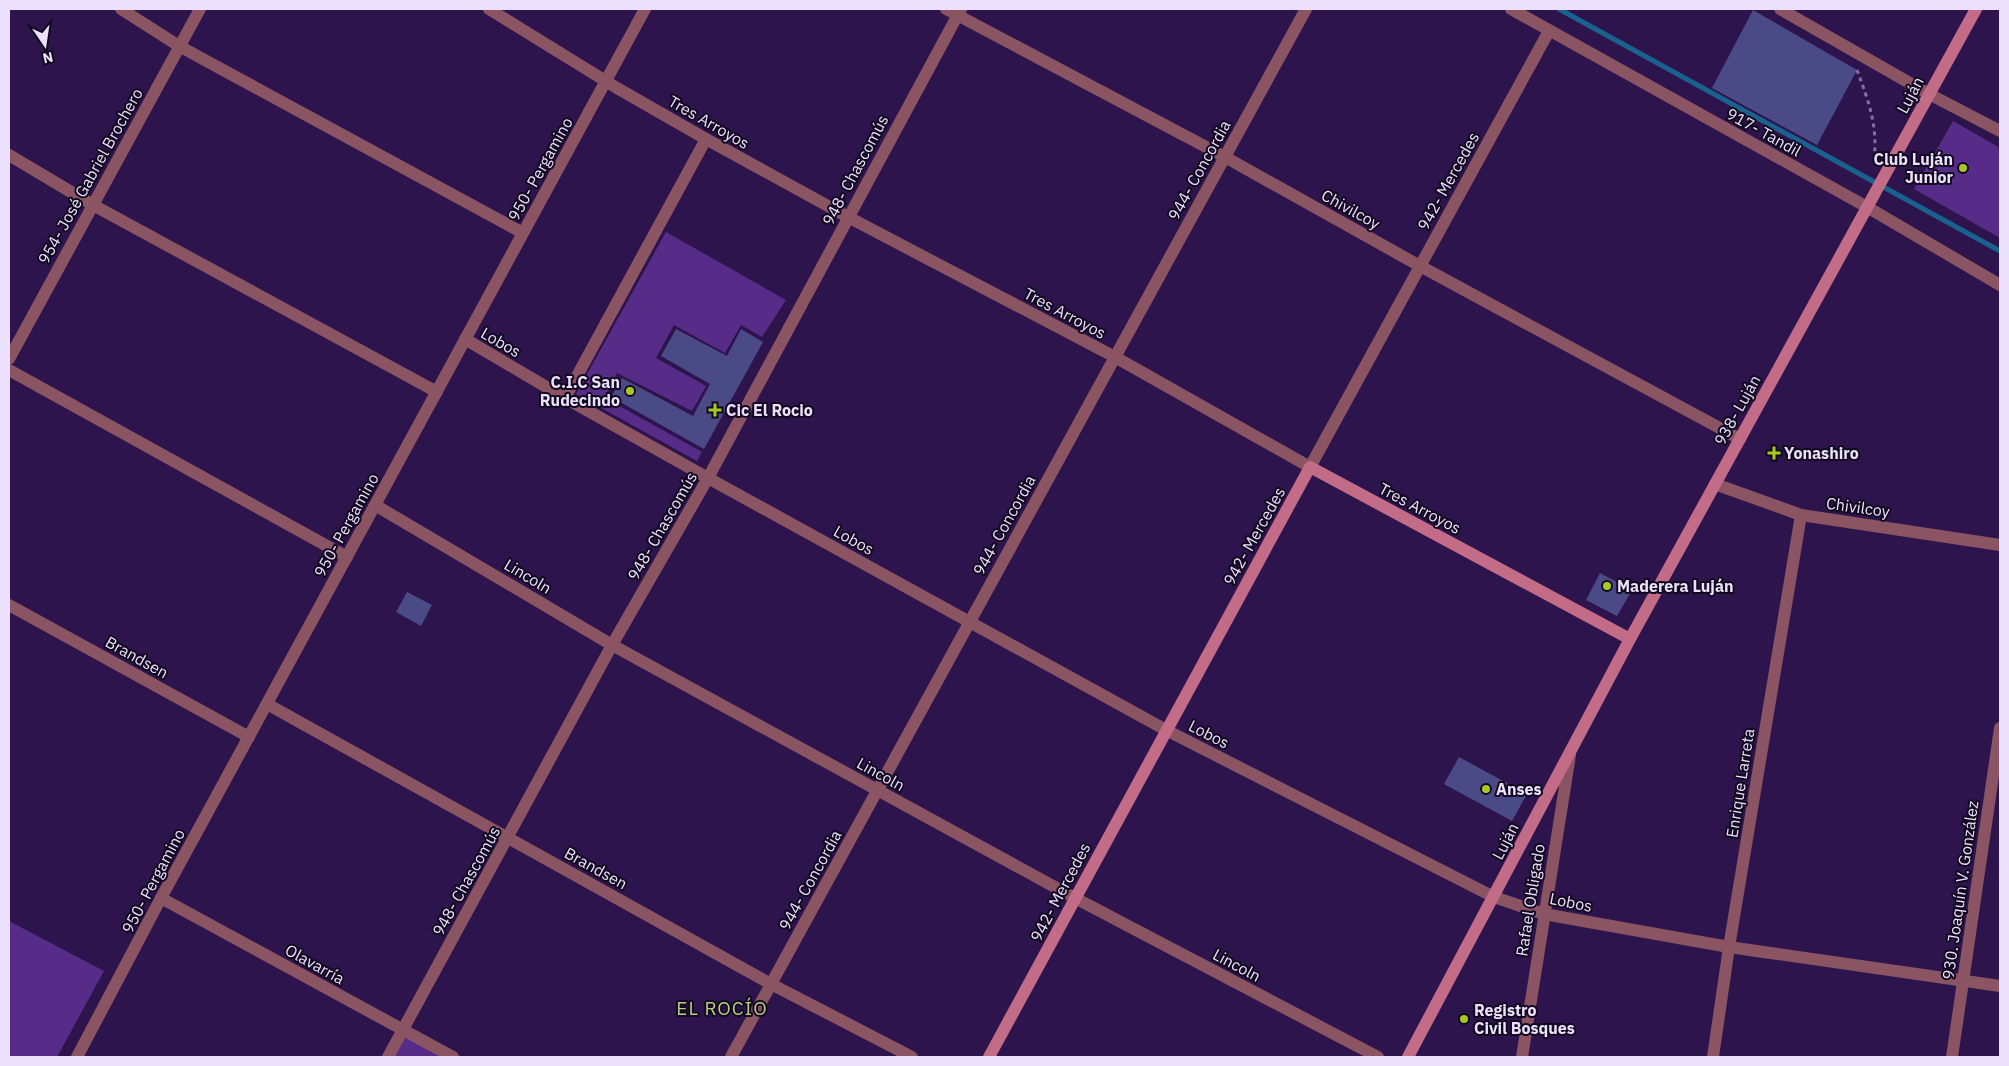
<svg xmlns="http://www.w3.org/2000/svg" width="2009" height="1066" viewBox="0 0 2009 1066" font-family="'IBM Plex Sans',sans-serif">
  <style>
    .green { fill: #572c88 }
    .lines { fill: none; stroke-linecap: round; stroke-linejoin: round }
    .stream { stroke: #19628f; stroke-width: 5 }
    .building { fill: #4a4a87 }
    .path { stroke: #84719d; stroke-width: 3; stroke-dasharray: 4 4; stroke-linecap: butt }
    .street { stroke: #8a5463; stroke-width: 12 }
    .secondary { stroke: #c36c87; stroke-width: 12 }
    .poi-dot { fill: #a6c821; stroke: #120820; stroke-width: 2 }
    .labels { text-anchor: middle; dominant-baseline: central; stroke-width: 4; stroke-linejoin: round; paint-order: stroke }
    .street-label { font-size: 16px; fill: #ebe1fd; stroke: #120820 }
    .poi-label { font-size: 16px; font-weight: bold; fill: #ebe1fd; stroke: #120820; text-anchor: start }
    .quarter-label { font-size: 19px; letter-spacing: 1px; fill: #b8cd83; stroke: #120820 }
  </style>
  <rect width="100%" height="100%" fill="#2e144c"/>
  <g class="green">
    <polygon points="1953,121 2000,148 2000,238 1914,189"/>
    <polygon points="666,232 786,300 762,337 741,325 725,353 674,325 656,358 706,386 692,411 617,373 605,398 702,452 697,461 576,394"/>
    <polygon points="9,921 104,971 57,1057 9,1057"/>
    <polygon points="403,1030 453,1057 388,1057"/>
  </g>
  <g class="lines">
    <polyline class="stream" points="1559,9 2000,251"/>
  </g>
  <g class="building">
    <polygon points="1753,10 1857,70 1817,145 1712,88"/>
    <polygon points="676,329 727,356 741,329 763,342 704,449 611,397 622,378 693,416 710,384 661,356"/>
    <polygon points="1600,573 1632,590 1617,616 1586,600"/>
    <polygon points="407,592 432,605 421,626 396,612"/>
    <polygon points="1459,757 1527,794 1512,821 1444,784"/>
  </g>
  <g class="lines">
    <path class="path" d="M1857,70C1869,103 1878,125 1874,161"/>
    <g class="street">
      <polyline points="121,9 179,46 523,233"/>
      <polyline points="489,9 617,88 706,139 848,217 1115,357 1310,467 1549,31"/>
      <polyline points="946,9 1225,157 1420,266 1740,439"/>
      <polyline points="1511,9 1867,207 2000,285"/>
      <polyline points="1780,9 1929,94 2000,131"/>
      <polyline points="9,155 93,205 437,392"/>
      <polyline points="465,339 565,398 708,478 1166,730 1494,897 1544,914 1729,947 2000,986"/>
      <polyline points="9,359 200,9"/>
      <polyline points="9,370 347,557"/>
      <polyline points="565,398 706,139"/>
      <polyline points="1715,484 1801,515 2000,545"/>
      <polyline points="375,505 612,645 1075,898 1378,1057"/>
      <polyline points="9,605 249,737"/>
      <polyline points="267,704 771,984 912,1057"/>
      <polyline points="161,898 453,1057"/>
      <polyline points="77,1057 161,898 645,9"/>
      <polyline points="388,1057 612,645 708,478 961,9"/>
      <polyline points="731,1057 1306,9"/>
      <polyline points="1522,1057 1570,755"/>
      <polyline points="1713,1057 1729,947 1801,515"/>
      <polyline points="1952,1057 2000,728"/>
    </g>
    <g class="secondary">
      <polyline points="989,1057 1310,467 1630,639"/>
      <polyline points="1408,1057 1630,639 1976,9"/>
    </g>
  </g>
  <g class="poi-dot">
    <circle cx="1963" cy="168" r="5"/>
    <circle cx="630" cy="391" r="5"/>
    <path d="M712.5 402.5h5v5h5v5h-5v5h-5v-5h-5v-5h5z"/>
    <path d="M1771.5 445.5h5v5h5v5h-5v5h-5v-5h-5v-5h5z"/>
    <circle cx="1607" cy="586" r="5"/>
    <circle cx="1486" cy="789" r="5"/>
    <circle cx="1464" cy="1019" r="5"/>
  </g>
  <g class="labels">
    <g class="street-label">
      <text transform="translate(1910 95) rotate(-62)">Luján</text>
      <text transform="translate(709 122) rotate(30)">Tres Arroyos</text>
      <text transform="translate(1764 132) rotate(29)">917- Tandil</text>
      <text transform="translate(540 169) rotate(-61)">950- Pergamino</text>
      <text transform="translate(855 170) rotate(-62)">948- Chascomús</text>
      <text transform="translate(1199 170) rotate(-61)">944- Concordia</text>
      <text transform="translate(90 176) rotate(-61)">954- José Gabriel Brochero</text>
      <text transform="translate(1448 181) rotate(-61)">942- Mercedes</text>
      <text transform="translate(1351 209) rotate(29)">Chivilcoy</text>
      <text transform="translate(1065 313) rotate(28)">Tres Arroyos</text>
      <text transform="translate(501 342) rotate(30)">Lobos</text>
      <text transform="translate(1737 410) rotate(-61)">938- Luján</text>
      <text transform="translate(1858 507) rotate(8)">Chivilcoy</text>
      <text transform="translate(1420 508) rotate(28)">Tres Arroyos</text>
      <text transform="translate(346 525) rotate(-61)">950- Pergamino</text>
      <text transform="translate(1004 525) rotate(-61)">944- Concordia</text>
      <text transform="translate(662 526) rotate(-60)">948- Chascomús</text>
      <text transform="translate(1254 536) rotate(-61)">942- Mercedes</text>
      <text transform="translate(854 540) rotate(29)">Lobos</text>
      <text transform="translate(528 576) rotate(31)">Lincoln</text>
      <text transform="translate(137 657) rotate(29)">Brandsen</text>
      <text transform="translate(1209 734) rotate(27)">Lobos</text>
      <text transform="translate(881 774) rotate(29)">Lincoln</text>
      <text transform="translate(1740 783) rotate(-81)">Enrique Larreta</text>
      <text transform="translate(1505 841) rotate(-63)">Luján</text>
      <text transform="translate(596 868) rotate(29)">Brandsen</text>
      <text transform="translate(810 880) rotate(-61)">944- Concordia</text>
      <text transform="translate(153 881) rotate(-62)">950- Pergamino</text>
      <text transform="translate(466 881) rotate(-61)">948- Chascomús</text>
      <text transform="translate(1960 890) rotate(-82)">930. Joaquín V. González</text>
      <text transform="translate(1060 892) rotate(-62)">942- Mercedes</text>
      <text transform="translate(1530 900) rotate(-81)">Rafael Obligado</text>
      <text transform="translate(1571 902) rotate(11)">Lobos</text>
      <text transform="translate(315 964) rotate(29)">Olavarría</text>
      <text transform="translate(1237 965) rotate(28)">Lincoln</text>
    </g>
    <g class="poi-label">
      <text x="1953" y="159" text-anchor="end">Club Luján<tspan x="1953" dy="18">Junior</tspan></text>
      <text x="620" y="382" text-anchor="end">C.I.C San<tspan x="620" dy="18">Rudecindo</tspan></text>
      <text x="726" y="410">Cic El Rocio</text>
      <text x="1784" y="453">Yonashiro</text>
      <text x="1617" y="586">Maderera Luján</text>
      <text x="1496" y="789">Anses</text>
      <text x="1474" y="1010">Registro<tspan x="1474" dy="18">Civil Bosques</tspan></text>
    </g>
    <g class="quarter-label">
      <text x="722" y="1008">EL ROCÍO</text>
    </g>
  </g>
  <rect width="2009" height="1066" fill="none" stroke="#ebe1fd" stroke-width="20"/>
  <g transform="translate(45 45) rotate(167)" stroke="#120820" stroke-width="4" paint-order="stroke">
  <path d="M0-4L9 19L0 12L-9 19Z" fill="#ebe1fd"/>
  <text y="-8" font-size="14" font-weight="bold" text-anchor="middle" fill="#ebe1fd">N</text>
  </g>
</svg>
